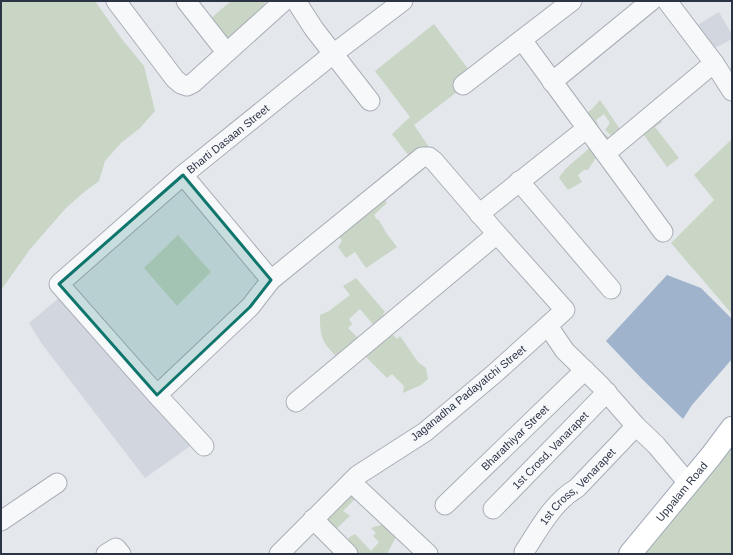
<svg xmlns="http://www.w3.org/2000/svg" width="733" height="555" viewBox="0 0 733 555" font-family="Helvetica,sans-serif">
  <style>
    .built { fill: #d2d6de }
    .green { fill: #c9d6c5 }
    .water { fill: #9fb4cc }
    .lines { fill: none; stroke-linecap: round; stroke-linejoin: round }
    .minor-casing { stroke: #a9aeb7; stroke-width: 21 }
    .major-casing { stroke: #a3abb8; stroke-width: 24 }
    .minor { stroke: #f7f8fa; stroke-width: 19 }
    .major { stroke: #fff; stroke-width: 22 }
    .marked { fill: #0f766e; fill-opacity: 0.2; stroke: #0f766e; stroke-width: 3; stroke-linejoin: round }
    .labels { text-anchor: middle; dominant-baseline: central; stroke-width: 3; stroke-linejoin: round; paint-order: stroke }
    .street-label { font-size: 11px; fill: #2b3445; stroke: #f4f6f9 }
  </style>
  <rect width="100%" height="100%" fill="#e4e7ec"/>
  <g class="built">
    <polygon points="719,12 732,35 732,39 711,50 696,26"/>
    <polygon points="66,292 199,440 145,478 42,344 29,323"/>
  </g>
  <g class="green">
    <polygon points="1,1 95,1 121,38 144,66 155,111 140,128 121,143 105,161 99,181 83,193 66,208 31,248 1,290"/>
    <polygon points="231,1 266,1 257,18 229,42 210,19"/>
    <polygon points="434,24 475,78 414,125 429,147 412,160 392,134 410,117 375,71"/>
    <polygon points="600,100 622,132 614,138 605,130 610,123 604,114 596,120 600,130 613,141 602,141 583,116 592,109"/>
    <polygon points="655,113 662,122 655,127 679,158 667,167 638,127"/>
    <polygon points="732,139 732,314 671,243 714,200 694,175"/>
    <path d="M590,147L597,156L588,170H584L578,175L582,182L568,190L559,178C566,165 580,158 590,147Z"/>
    <polygon points="379,192 387,203 374,215 377,220 378,219 387,234 397,247 366,268 355,252 346,258 338,247 342,241 337,233"/>
    <polygon points="178,235 211,272 177,306 144,268"/>
    <path d="M356,278L385,312L383,314L387,320L377,329L360,309L349,319L352,324L348,328L362,342L339,359C322,342 320,339 320,315L329,311L350,295L343,286Z"/>
    <polygon points="392,334 397,339 400,336 418,362 426,368 428,379 421,385 403,393 404,386 392,374 387,378 366,357 362,350"/>
    <polygon points="732,427 732,554 630,554"/>
    <polygon points="347,489 357,497 343,511 350,516 336,529 321,515"/>
    <polygon points="387,523 399,531 388,552 388,554 355,554 348,538 355,534 371,551 379,542 373,536 376,533 371,528"/>
  </g>
  <polygon class="water" points="667,275 701,288 732,319 732,359 692,405 683,419 642,379 606,341"/>
  <g class="lines">
    <defs>
      <g id="minor">
        <polyline points="116,1 175,79 181,84 187,86 193,83 284,1"/>
        <polyline points="186,1 226,52"/>
        <polyline points="296,1 314,29 370,101"/>
        <polyline points="667,1 714,63 732,91"/>
        <polyline points="522,40 663,232"/>
        <polyline points="552,82 651,1"/>
        <polyline points="463,85 572,1"/>
        <polyline points="606,153 714,63"/>
        <polyline points="183,175 271,280"/>
        <polyline points="519,181 611,289"/>
        <polyline points="479,214 586,129"/>
        <polyline points="548,326 565,351 600,385 636,426 656,445 688,483"/>
        <polyline points="157,395 250,307 271,280 422,157 429,157 434,161 497,234 565,310 494,374 425,432 358,475 279,554"/>
        <polyline points="296,402 497,234"/>
        <path id="s1" d="M204,446L157,395L59,284L183,175L333,54L403,1"/>
        <polyline points="351,482 428,554"/>
        <path id="s2" d="M445,505L585,370"/>
        <path id="s3" d="M493,509L607,392"/>
        <polyline points="313,519 348,554"/>
        <polyline points="1,521 57,483"/>
        <path id="s4" d="M524,552C539,529 553,502 577,488L636,426"/>
        <polyline points="106,554 116,548 121,554"/>
      </g>
      <g id="major">
        <path id="s5" d="M630,554L711,456L732,428"/>
      </g>
    </defs>
    <use href="#minor" class="minor-casing"/>
    <use href="#major" class="major-casing"/>
    <use href="#minor" class="minor"/>
    <use href="#major" class="major"/>
  </g>
  <path class="marked" d="M183,175L271,280L250,307L157,395L59,284Z"/>
  <g class="labels">
    <g class="street-label">
      <text stroke="none"><textPath href="#s1" startOffset="440">Bharti Dasaan Street</textPath></text>
      <text transform="translate(468 393) rotate(-39)">Jaganadha Padayatchi Street</text>
      <text stroke="none"><textPath href="#s2" startOffset="97">Bharathiyar Street</textPath></text>
      <text stroke="none"><textPath href="#s3" startOffset="82">1st Crosd, Vanarapet</textPath></text>
      <text stroke="none"><textPath href="#s4" startOffset="85">1st Cross, Venarapet</textPath></text>
      <text stroke="none"><textPath href="#s5" startOffset="81">Uppalam Road</textPath></text>
    </g>
  </g>
  <rect width="733" height="555" fill="none" stroke="#2b3445" stroke-width="4"/>
</svg>
